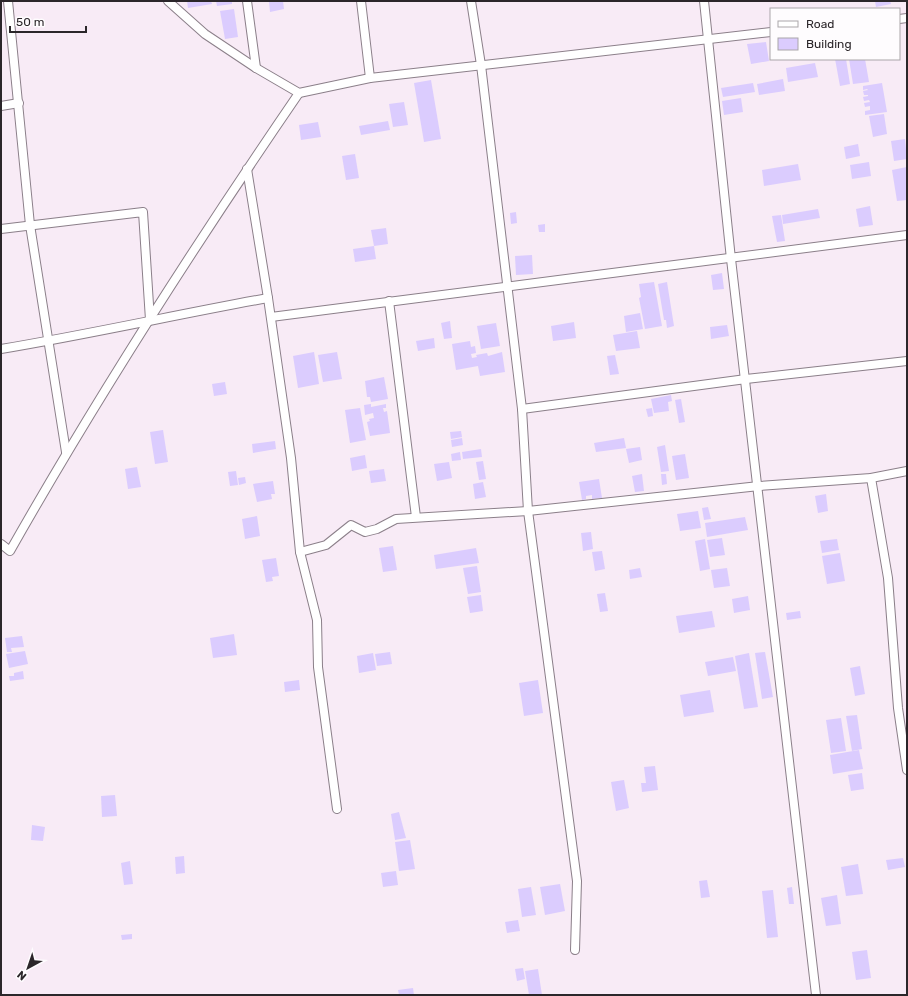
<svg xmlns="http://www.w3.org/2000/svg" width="908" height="996" viewBox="0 0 908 996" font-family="Rubik,sans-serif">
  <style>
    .building { fill: #dbccfe }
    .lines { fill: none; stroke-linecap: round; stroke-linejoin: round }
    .street-casing { stroke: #8b7f89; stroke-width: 10 }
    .street { stroke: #fff; stroke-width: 8 }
  </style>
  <rect width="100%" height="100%" fill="#f8ebf6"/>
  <g class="building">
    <polygon points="187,1 211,1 212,4 188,8"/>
    <polygon points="216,1 232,1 232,4 217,6"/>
    <polygon points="269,1 283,1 284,9 270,12"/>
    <polygon points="875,1 890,1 891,4 876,7"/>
    <polygon points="234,9 238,37 225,39 220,11"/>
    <polygon points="766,42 769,61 751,64 747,44"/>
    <polygon points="835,59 846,59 850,84 840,86"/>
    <polygon points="849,59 865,59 869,82 853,84"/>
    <polygon points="815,63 818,77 788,82 786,68"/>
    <polygon points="783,79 785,91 759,95 757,84"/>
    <polygon points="431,80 441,139 424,142 414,83"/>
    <polygon points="753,83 755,92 723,97 721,88"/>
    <polygon points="882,83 887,112 865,115 865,111 870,110 870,106 865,107 864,103 870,102 869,100 864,101 863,97 868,96 868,95 864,95 863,91 868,90 867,89 863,90 863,86"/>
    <polygon points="741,98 743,112 724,115 722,101"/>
    <polygon points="404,102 408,125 393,127 389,104"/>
    <polygon points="884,114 887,134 873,137 869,116"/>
    <polygon points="388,121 390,130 361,135 359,126"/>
    <polygon points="318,122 321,137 301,140 299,125"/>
    <polygon points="905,139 907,159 894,161 891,141"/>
    <polygon points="858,144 860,156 846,159 844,147"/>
    <polygon points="355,154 359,178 346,180 342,156"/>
    <polygon points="869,162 871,176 852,179 850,165"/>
    <polygon points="798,164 801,180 764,186 762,170"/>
    <polygon points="907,167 907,200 897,201 892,170"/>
    <polygon points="870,206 873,225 859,227 856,209"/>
    <polygon points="818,209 820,218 783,224 782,215"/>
    <polygon points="516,212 517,223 511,224 510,213"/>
    <polygon points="781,215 785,241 777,242 772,216"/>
    <polygon points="545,224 545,232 539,232 538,225"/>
    <polygon points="386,228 388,244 374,246 376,259 355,262 353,249 374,246 371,230"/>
    <polygon points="532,255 533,274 516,275 515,256"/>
    <polygon points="722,273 724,289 713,290 711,275"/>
    <polygon points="654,282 662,326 645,329 639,298 641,297 639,284"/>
    <polygon points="667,282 674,326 667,328 666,320 664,320 658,284"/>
    <polygon points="640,313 643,329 626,332 624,316"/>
    <polygon points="450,321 452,338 444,339 441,323"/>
    <polygon points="574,322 576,338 553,341 551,326"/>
    <polygon points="496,323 500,346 481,349 477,326"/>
    <polygon points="727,325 729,336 711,339 710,327"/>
    <polygon points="637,331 640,348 616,351 613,335"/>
    <polygon points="434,338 435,348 418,351 416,341"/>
    <polygon points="470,341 471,347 475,346 476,353 471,354 472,358 477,357 476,355 487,353 488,356 502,352 505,372 480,376 478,366 456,370 452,344"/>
    <polygon points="314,352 319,384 298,388 293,356"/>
    <polygon points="337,352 342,379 323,382 318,355"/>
    <polygon points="615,355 619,374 610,375 607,356"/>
    <polygon points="384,377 388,399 371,402 370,397 367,397 365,381"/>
    <polygon points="225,382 227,394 214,396 212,384"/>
    <polygon points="671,395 672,401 668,402 669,411 654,413 651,399"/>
    <polygon points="681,399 685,422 679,423 675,400"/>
    <polygon points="371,404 371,407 386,404 386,408 383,408 384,412 387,411 390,433 370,436 367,422 370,421 369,419 374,418 373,413 365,415 364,405"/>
    <polygon points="360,408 366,440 350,443 345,410"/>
    <polygon points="652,408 653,416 648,417 646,409"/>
    <polygon points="163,430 168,462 155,464 150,432"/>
    <polygon points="461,431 462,437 451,439 450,432"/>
    <polygon points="462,438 463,445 452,447 451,440"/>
    <polygon points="624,438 626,448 596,452 594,443"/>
    <polygon points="275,441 276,449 253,453 252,444"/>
    <polygon points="665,445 669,471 661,472 657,447"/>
    <polygon points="640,447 642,460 629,463 626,449"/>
    <polygon points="481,449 482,457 463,459 462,452"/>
    <polygon points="460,452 461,460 452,461 451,454"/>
    <polygon points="685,454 689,478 676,480 672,456"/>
    <polygon points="365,455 367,468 352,471 350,458"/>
    <polygon points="483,461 486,479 479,480 476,462"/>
    <polygon points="449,462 452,478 437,481 434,464"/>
    <polygon points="137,467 141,487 128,489 125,469"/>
    <polygon points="384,469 386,481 371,483 369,471"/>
    <polygon points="236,471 238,485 230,486 228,472"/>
    <polygon points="642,474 644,491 635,492 632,476"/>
    <polygon points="661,474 666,474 667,484 662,485"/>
    <polygon points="245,477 246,483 239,485 238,478"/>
    <polygon points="599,479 602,498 592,499 592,495 586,496 586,499 582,500 579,482"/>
    <polygon points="273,481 275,494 271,494 272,499 257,502 253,484"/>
    <polygon points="483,482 486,497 475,499 473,484"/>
    <polygon points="826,494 828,511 818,513 815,496"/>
    <polygon points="708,507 711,519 704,520 702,508"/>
    <polygon points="698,511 701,528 680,531 677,514"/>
    <polygon points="257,516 260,536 245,539 242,519"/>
    <polygon points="745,517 748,530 707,537 705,523"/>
    <polygon points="591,532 593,549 583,551 581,533"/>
    <polygon points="722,538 725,555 710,557 707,540"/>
    <polygon points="705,539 710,569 700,571 695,541"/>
    <polygon points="837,539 839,550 822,553 820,541"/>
    <polygon points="393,546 397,570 383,572 379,548"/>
    <polygon points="476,548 479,563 436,569 434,555"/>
    <polygon points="602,551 605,569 595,571 592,552"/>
    <polygon points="840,553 845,581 827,584 822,556"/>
    <polygon points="276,558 279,576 272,577 273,581 266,582 262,560"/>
    <polygon points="477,566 481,592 468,594 463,568"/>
    <polygon points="640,568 642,577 630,579 629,570"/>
    <polygon points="727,568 730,586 714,588 711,570"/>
    <polygon points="605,593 608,611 600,612 597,594"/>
    <polygon points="481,595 483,611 470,613 467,597"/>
    <polygon points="748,596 750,610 734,613 732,599"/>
    <polygon points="712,611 715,627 679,633 676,616"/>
    <polygon points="800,611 801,618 787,620 786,613"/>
    <polygon points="234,634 237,655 213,658 210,638"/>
    <polygon points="22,636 24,647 11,648 12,652 7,652 5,638"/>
    <polygon points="25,651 28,664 9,668 6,654"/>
    <polygon points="390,652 392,664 377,666 375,654"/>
    <polygon points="765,652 773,697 762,699 755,653"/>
    <polygon points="373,653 376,670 359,673 357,656"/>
    <polygon points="749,653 758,707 744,709 735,656"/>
    <polygon points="733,657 736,671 708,676 705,662"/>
    <polygon points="860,666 865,694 855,696 850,668"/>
    <polygon points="23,671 24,679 10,681 9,676 14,676 14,673"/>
    <polygon points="299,680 300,690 285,692 284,682"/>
    <polygon points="538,680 543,713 524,716 519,683"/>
    <polygon points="710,690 714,712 684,717 680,695"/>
    <polygon points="857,715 862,749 852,751 846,716"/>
    <polygon points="841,718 846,751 831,753 826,720"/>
    <polygon points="859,750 863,769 833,774 830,755"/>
    <polygon points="655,766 658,790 642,792 641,783 646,783 644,767"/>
    <polygon points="862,773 864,789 851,791 848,775"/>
    <polygon points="624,780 629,808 616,811 611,782"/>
    <polygon points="115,795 117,816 102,817 101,796"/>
    <polygon points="399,812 406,838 395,840 391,814"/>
    <polygon points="32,825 45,827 43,841 31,840"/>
    <polygon points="410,840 415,869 399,871 395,842"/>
    <polygon points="184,856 185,873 176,874 175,857"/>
    <polygon points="903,858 905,867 888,870 886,860"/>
    <polygon points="130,861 133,884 124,885 121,863"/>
    <polygon points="858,864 863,894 846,896 841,867"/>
    <polygon points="396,871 398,885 383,887 381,873"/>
    <polygon points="707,880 710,897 701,898 699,881"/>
    <polygon points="560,884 565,911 545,915 540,887"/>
    <polygon points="531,887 536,915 522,917 518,889"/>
    <polygon points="792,887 794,904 789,904 787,888"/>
    <polygon points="773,890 778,937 767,938 762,891"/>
    <polygon points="837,895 841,924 826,926 821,898"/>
    <polygon points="518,920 520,931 507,933 505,922"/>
    <polygon points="132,934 132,939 122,940 121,935"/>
    <polygon points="867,950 871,978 856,980 852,952"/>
    <polygon points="523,968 525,979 517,981 515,969"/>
    <polygon points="538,969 542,995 529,995 525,971"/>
    <polygon points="413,988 414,995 399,995 398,990"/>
  </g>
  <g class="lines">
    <defs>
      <g id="street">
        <polyline points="8,1 30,225 66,452"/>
        <polyline points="168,1 205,34 256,68 299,93 370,78 771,32"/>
        <polyline points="247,1 256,68"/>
        <polyline points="361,1 370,78"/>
        <polyline points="471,1 481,65 522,409 528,511 577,881 575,950"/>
        <polyline points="704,1 731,259 816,995"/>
        <polyline points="899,19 907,18"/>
        <polyline points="1,106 19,103"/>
        <polyline points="247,169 268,298 291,458 300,552 317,620 318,667 337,809"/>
        <polyline points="1,229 143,212 150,320"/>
        <polyline points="389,301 416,517"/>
        <path d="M271,317C483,288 695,264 907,235"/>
        <path d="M1,349C91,334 179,314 268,298"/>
        <polyline points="522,409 746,379 907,361"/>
        <polyline points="871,478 888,578 898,708 907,770"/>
        <path d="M1,544L10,551C99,394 197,242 299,93"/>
        <polyline points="300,552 326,545 351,525 365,532 377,529 396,519 528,511 759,486 871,478 907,471"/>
      </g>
    </defs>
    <use href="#street" class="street-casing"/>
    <use href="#street" class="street"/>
  </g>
  <rect width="908" height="996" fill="none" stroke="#2b262a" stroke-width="4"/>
  <rect x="770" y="8" width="130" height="52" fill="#fefcfe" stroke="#aaa6a9"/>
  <rect x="778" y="21" width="20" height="6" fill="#ffffff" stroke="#aaa6a9"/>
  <text x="806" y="28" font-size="12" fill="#2b262a">Road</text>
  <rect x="778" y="38" width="20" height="12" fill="#dbccfe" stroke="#aaa6a9"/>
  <text x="806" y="48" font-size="12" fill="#2b262a">Building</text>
  <g transform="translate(28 968) rotate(220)" stroke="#fefcfe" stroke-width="3" paint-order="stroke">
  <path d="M0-3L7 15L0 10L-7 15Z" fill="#2b262a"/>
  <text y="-6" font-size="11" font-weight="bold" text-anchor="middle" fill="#2b262a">N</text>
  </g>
  <path d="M10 26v6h76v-6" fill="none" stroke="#2b262a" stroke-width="2"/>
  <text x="16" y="26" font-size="12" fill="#2b262a" stroke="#fefcfe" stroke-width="3" paint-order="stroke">50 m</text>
</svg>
